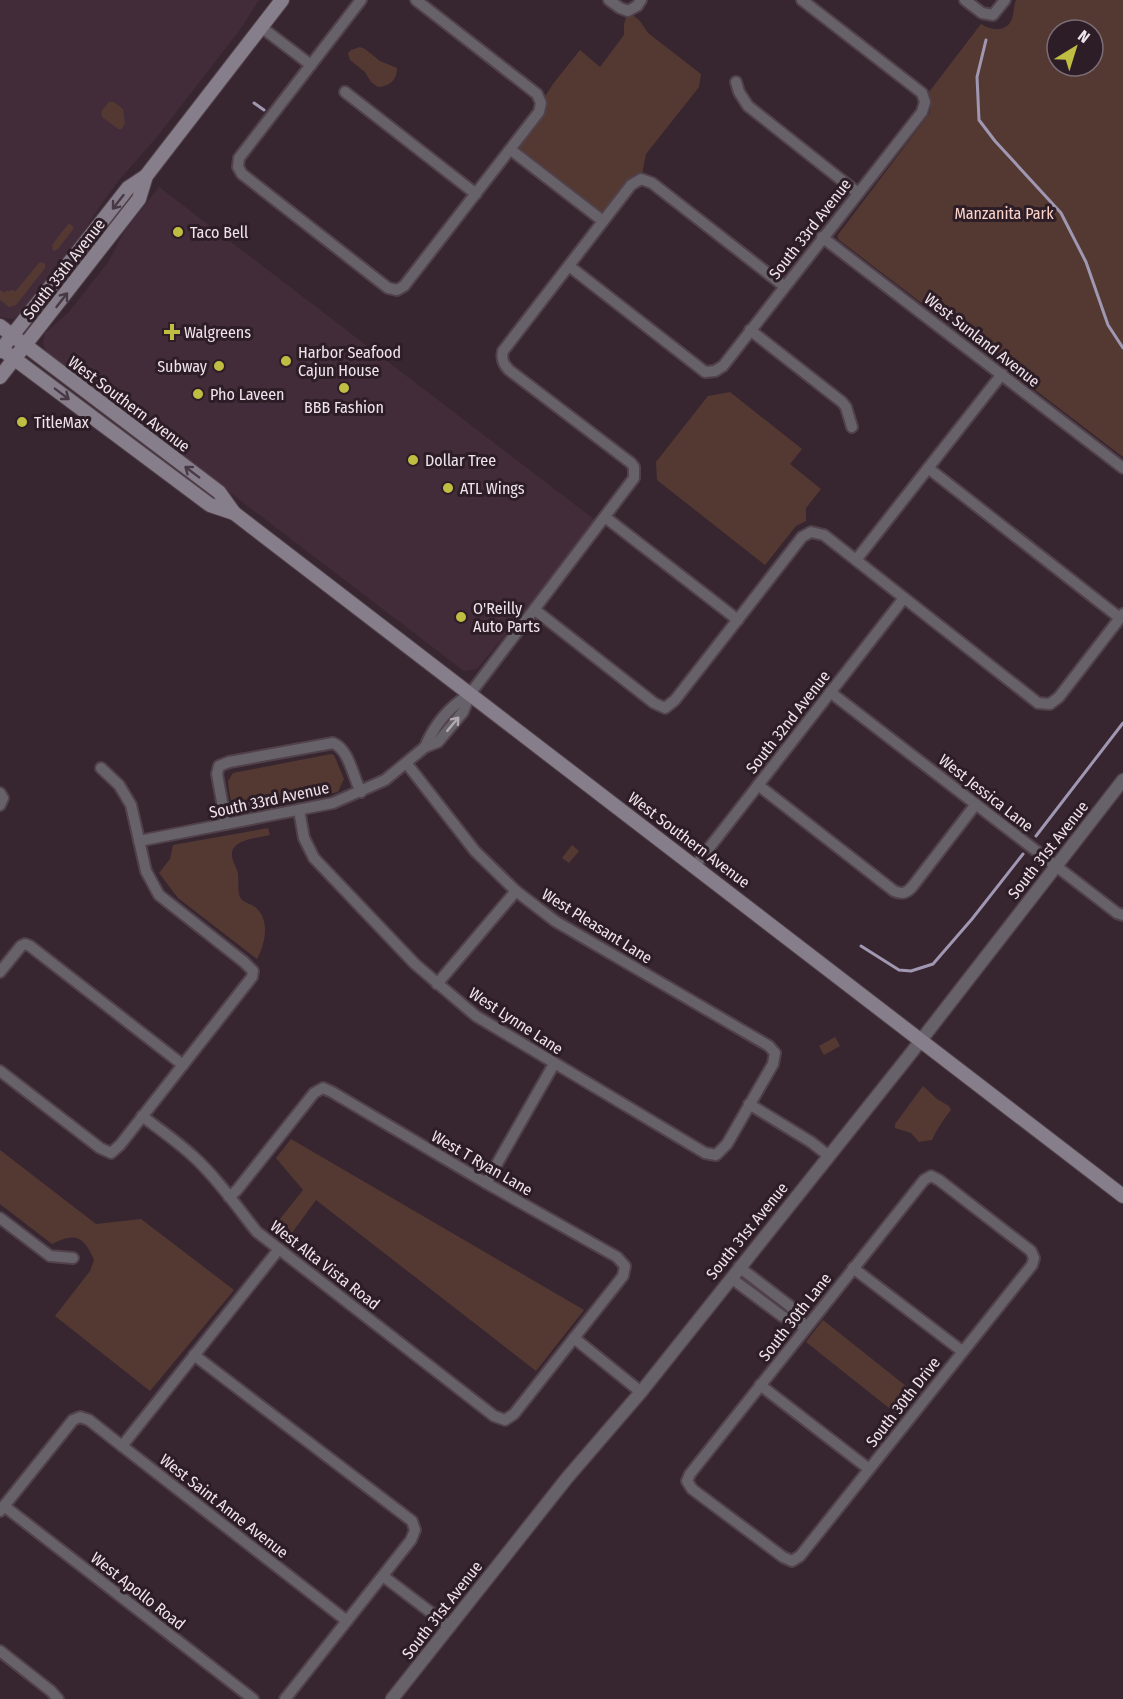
<svg xmlns="http://www.w3.org/2000/svg" width="1123" height="1699" viewBox="0 0 1123 1699" font-family="'Fira Sans Condensed',sans-serif">
  <style>
    .built { fill: #432c3a }
    .green { fill: #543933; fill-rule: evenodd }
    .lines { fill: none; stroke-linecap: round; stroke-linejoin: round }
    .stream { stroke: #a098b2; stroke-width: 3 }
    .minor-casing { stroke: #51414a; stroke-width: 14 }
    .tertiary-casing { stroke: #51414a; stroke-width: 15 }
    .secondary-casing { stroke: #51414a; stroke-width: 16 }
    .minor { stroke: #676169; stroke-width: 10 }
    .tertiary { stroke: #676169; stroke-width: 12 }
    .secondary { stroke: #877e8b; stroke-width: 14 }
    .oneway { stroke: #483a44 }
    .oneway2 { stroke: #b2a9b0 }
    .poi-dot { fill: #bfbe42; stroke: #2d1d26; stroke-width: 2 }
    .labels { text-anchor: middle; dominant-baseline: central; stroke-width: 6; stroke-linejoin: round; paint-order: stroke }
    .park-label { font-size: 16px; fill: #fdd4ca; stroke: #2d1d26 }
    .street-label { font-size: 16px; fill: #f0e4eb; stroke: #2d1d26 }
    .poi-label { font-size: 16px; fill: #f0e4eb; stroke: #2d1d26; text-anchor: start }
  </style>
  <rect width="100%" height="100%" fill="#372630"/>
  <g class="built">
    <polygon points="0,0 259,0 239,31 156,138 119,180 98,209 80,237 22,313 12,319 0,317"/>
    <polygon points="159,187 595,520 519,618 477,669 464,671 47,353 43,344 45,333 69,312 109,261 124,232"/>
  </g>
  <g class="green">
    <path d="M1016,0H1123V457L839,240L837,236L930,113L931,101L929,92L981,24C993,32 1010,32 1013,15C1014,9 1014,5 1016,0ZM1057,30H1093V66H1057Z"/>
    <polygon points="628,11 640,21 648,33 701,74 699,87 646,154 641,179 603,221 511,150 553,84 580,50 600,67 624,35 624,24"/>
    <path d="M360,47L365,49L380,61L397,68C397,81 389,86 378,87L371,82L365,72L350,60L348,53L351,50Z"/>
    <polygon points="109,102 114,102 123,109 125,124 121,129 118,129 102,117 101,112"/>
    <polygon points="69,223 74,228 58,249 53,251 52,245"/>
    <polygon points="42,262 45,264 45,268 16,305 9,307 0,300 0,290 5,293 6,291 14,290 15,292 39,263"/>
    <polygon points="730,392 802,449 790,464 821,489 806,508 806,521 796,526 765,565 657,480 656,462 708,396"/>
    <path d="M331,754L334,755L344,779L338,792L245,812C229,807 230,796 228,781L233,773Z"/>
    <path d="M268,828L270,835C259,838 231,839 232,855C232,861 237,868 238,873C239,881 237,890 240,897C243,903 250,903 255,907C271,920 265,944 257,959L178,898L159,873L170,859L173,845Z"/>
    <polygon points="572,845 579,851 569,863 562,858"/>
    <polygon points="835,1037 840,1046 824,1055 819,1046"/>
    <path d="M923,1086L937,1099L949,1106L951,1110C943,1120 937,1129 932,1140L919,1142L911,1133L895,1128V1124Z"/>
    <polygon points="291,1139 584,1310 536,1371 316,1200 286,1241 272,1229 303,1190 276,1158"/>
    <path d="M0,1150L96,1224L141,1219L234,1290L150,1391L55,1316L90,1271L94,1260C84,1236 75,1232 52,1244L0,1204Z"/>
    <polygon points="823,1320 916,1394 899,1416 806,1342"/>
  </g>
  <g class="lines">
    <g class="stream">
      <polyline points="986,40 977,77 979,120 995,141 1061,213 1086,262 1108,325 1123,348"/>
      <polyline points="254,103 264,110"/>
      <polyline points="1036,836 1123,723"/>
      <polyline points="861,946 899,970 911,971 933,964 972,919 1023,854"/>
    </g>
    <defs>
      <g id="minor">
        <polyline points="361,0 239,158 238,167 242,174 388,288 397,290 404,286 539,112 541,103 537,94 416,0"/>
        <polyline points="609,0 620,8 628,11 637,6 641,0"/>
        <polyline points="965,0 982,13 993,15 1005,0"/>
        <polyline points="261,27 311,65"/>
        <polyline points="736,82 739,92 748,106 858,193"/>
        <polyline points="345,92 476,194"/>
        <polyline points="511,150 603,221"/>
        <polyline points="822,237 1123,468"/>
        <polyline points="569,266 705,372 715,371 723,366 922,112 925,102 922,93 802,0"/>
        <polyline points="750,330 842,402 846,407 852,427"/>
        <polyline points="928,468 1120,618"/>
        <polyline points="605,517 738,620"/>
        <polyline points="856,560 1002,374"/>
        <polyline points="535,610 654,703 665,708 675,700 802,537 811,532 824,535 1038,703 1050,704 1059,697 1123,614"/>
        <polyline points="830,692 1117,913 1123,915"/>
        <path d="M425,747C435,723 449,707 470,694"/>
        <path d="M758,785L894,891C901,894 906,894 912,887L976,804"/>
        <polyline points="0,793 3,798 0,805"/>
        <polyline points="299,810 304,838 314,858 415,964 476,1016 705,1153 716,1155 727,1144 773,1064 775,1053 769,1046 555,921 516,891 475,851 407,764"/>
        <path d="M226,824L217,774L219,766L229,762L333,743C349,749 353,777 361,792"/>
        <path d="M139,841L333,803L385,780L425,747L438,742L463,712L470,694L634,478V467L631,463L509,370C503,364 501,359 503,351L631,185L641,179L652,183L784,286"/>
        <polyline points="695,866 904,598"/>
        <polyline points="0,972 21,946 25,944 30,946 183,1065"/>
        <polyline points="437,984 516,891"/>
        <polyline points="0,1071 100,1148 111,1153 120,1145 252,977 253,971 244,962 159,895 146,871 131,805 119,785 101,768"/>
        <polyline points="749,1104 811,1142 829,1156"/>
        <path d="M142,1116C159,1129 178,1142 194,1157C218,1179 237,1207 257,1232L494,1416L505,1420L514,1414L623,1276L625,1266L617,1257L486,1183L332,1092L323,1088L314,1093L237,1190L229,1197"/>
        <polygon points="931,1176 939,1180 1031,1251 1034,1258 1032,1265 800,1556 792,1561 783,1557 692,1489 687,1481 690,1474 924,1180"/>
        <polyline points="486,1183 554,1064"/>
        <polyline points="0,1218 50,1256 73,1258"/>
        <polyline points="739,1267 790,1306 806,1328"/>
        <polyline points="853,1268 962,1351"/>
        <polyline points="731,1278 782,1316 803,1326"/>
        <polyline points="574,1338 641,1392"/>
        <polyline points="194,1355 412,1521 415,1530 411,1540 285,1699"/>
        <polyline points="760,1385 869,1469"/>
        <polyline points="122,1446 279,1249"/>
        <polyline points="4,1506 253,1699"/>
        <polyline points="0,1511 73,1420 80,1417 89,1420 122,1446 347,1621"/>
        <polyline points="383,1576 450,1627"/>
        <polyline points="0,1651 51,1691 58,1699"/>
      </g>
      <polyline id="tertiary" points="392,1699 567,1478 641,1392 908,1057 1123,780"/>
      <g id="secondary">
        <polyline points="0,326 219,492 234,513 1123,1196"/>
        <polyline points="0,348 210,505 234,513"/>
        <polyline points="0,351 128,188 146,176 282,0"/>
        <polyline points="0,377 139,199 146,176"/>
      </g>
    </defs>
    <use href="#minor" class="minor-casing"/>
    <use href="#tertiary" class="tertiary-casing"/>
    <use href="#secondary" class="secondary-casing"/>
    <use href="#minor" class="minor"/>
    <use href="#tertiary" class="tertiary"/>
    <use href="#secondary" class="secondary"/>
  </g>
  <defs><path id="oneway-shaft" d="M-6 0H5M1.5-3L5.5 0L1.5 3" fill="none" stroke-width="1.6" stroke-linecap="round" stroke-linejoin="round" transform="scale(1.5)"/></defs>
  <g class="oneway">
    <use href="#oneway-shaft" transform="translate(118 202) rotate(128)"/>
    <use href="#oneway-shaft" transform="translate(62 300) rotate(-52)"/>
    <use href="#oneway-shaft" transform="translate(62 394) rotate(37)"/>
    <use href="#oneway-shaft" transform="translate(192 472) rotate(-143)"/>
  </g>
  <use class="oneway2" href="#oneway-shaft" transform="translate(453 724) rotate(-50)"/>
  <g class="poi-dot">
    <circle cx="178" cy="232" r="6"/>
    <path d="M169 323h6v6h6v6h-6v6h-6v-6h-6v-6h6z"/>
    <circle cx="286" cy="361" r="6"/>
    <circle cx="219" cy="366" r="6"/>
    <circle cx="344" cy="388" r="6"/>
    <circle cx="198" cy="394" r="6"/>
    <circle cx="22" cy="422" r="6"/>
    <circle cx="413" cy="460" r="6"/>
    <circle cx="448" cy="488" r="6"/>
    <circle cx="461" cy="617" r="6"/>
  </g>
  <g class="labels">
    <g class="park-label">
      <text x="1004" y="213">Manzanita Park</text>
    </g>
    <g class="street-label">
      <text transform="translate(810 229) rotate(-52)">South 33rd Avenue</text>
      <text transform="translate(64 269) rotate(-52)">South 35th Avenue</text>
      <text transform="translate(982 340) rotate(38)">West Sunland Avenue</text>
      <text transform="translate(129 404) rotate(37)">West Southern Avenue</text>
      <text transform="translate(788 722) rotate(-52)">South 32nd Avenue</text>
      <text transform="translate(986 793) rotate(38)">West Jessica Lane</text>
      <text transform="translate(269 800) rotate(-12)">South 33rd Avenue</text>
      <text transform="translate(689 840) rotate(37)">West Southern Avenue</text>
      <text transform="translate(1048 850) rotate(-52)">South 31st Avenue</text>
      <text transform="translate(597 926) rotate(32)">West Pleasant Lane</text>
      <text transform="translate(516 1021) rotate(33)">West Lynne Lane</text>
      <text transform="translate(482 1163) rotate(30)">West T Ryan Lane</text>
      <text transform="translate(747 1231) rotate(-51)">South 31st Avenue</text>
      <text transform="translate(325 1265) rotate(38)">West Alta Vista Road</text>
      <text transform="translate(795 1317) rotate(-52)">South 30th Lane</text>
      <text transform="translate(903 1402) rotate(-52)">South 30th Drive</text>
      <text transform="translate(224 1506) rotate(38)">West Saint Anne Avenue</text>
      <text transform="translate(138 1591) rotate(38)">West Apollo Road</text>
      <text transform="translate(442 1610) rotate(-52)">South 31st Avenue</text>
    </g>
    <g class="poi-label">
      <text x="190" y="232">Taco Bell</text>
      <text x="184" y="332">Walgreens</text>
      <text x="298" y="352">Harbor Seafood<tspan x="298" dy="18">Cajun House</tspan></text>
      <text x="207" y="366" text-anchor="end">Subway</text>
      <text x="210" y="394">Pho Laveen</text>
      <text x="344" y="407" text-anchor="middle">BBB Fashion</text>
      <text x="34" y="422">TitleMax</text>
      <text x="425" y="460">Dollar Tree</text>
      <text x="460" y="488">ATL Wings</text>
      <text x="473" y="608">O'Reilly<tspan x="473" dy="18">Auto Parts</tspan></text>
    </g>
  </g>
  <g transform="translate(1075 48) rotate(38)"><circle r="28" fill="#2d1d26" stroke="#7b6d75" stroke-width="1.5"/>
  <path d="M0-4.5L10 22L0 15L-10 22Z" fill="#bfbe42"/>
  <text y="-9" font-size="16" font-weight="bold" text-anchor="middle" fill="#f0e4eb">N</text>
  </g>
</svg>
